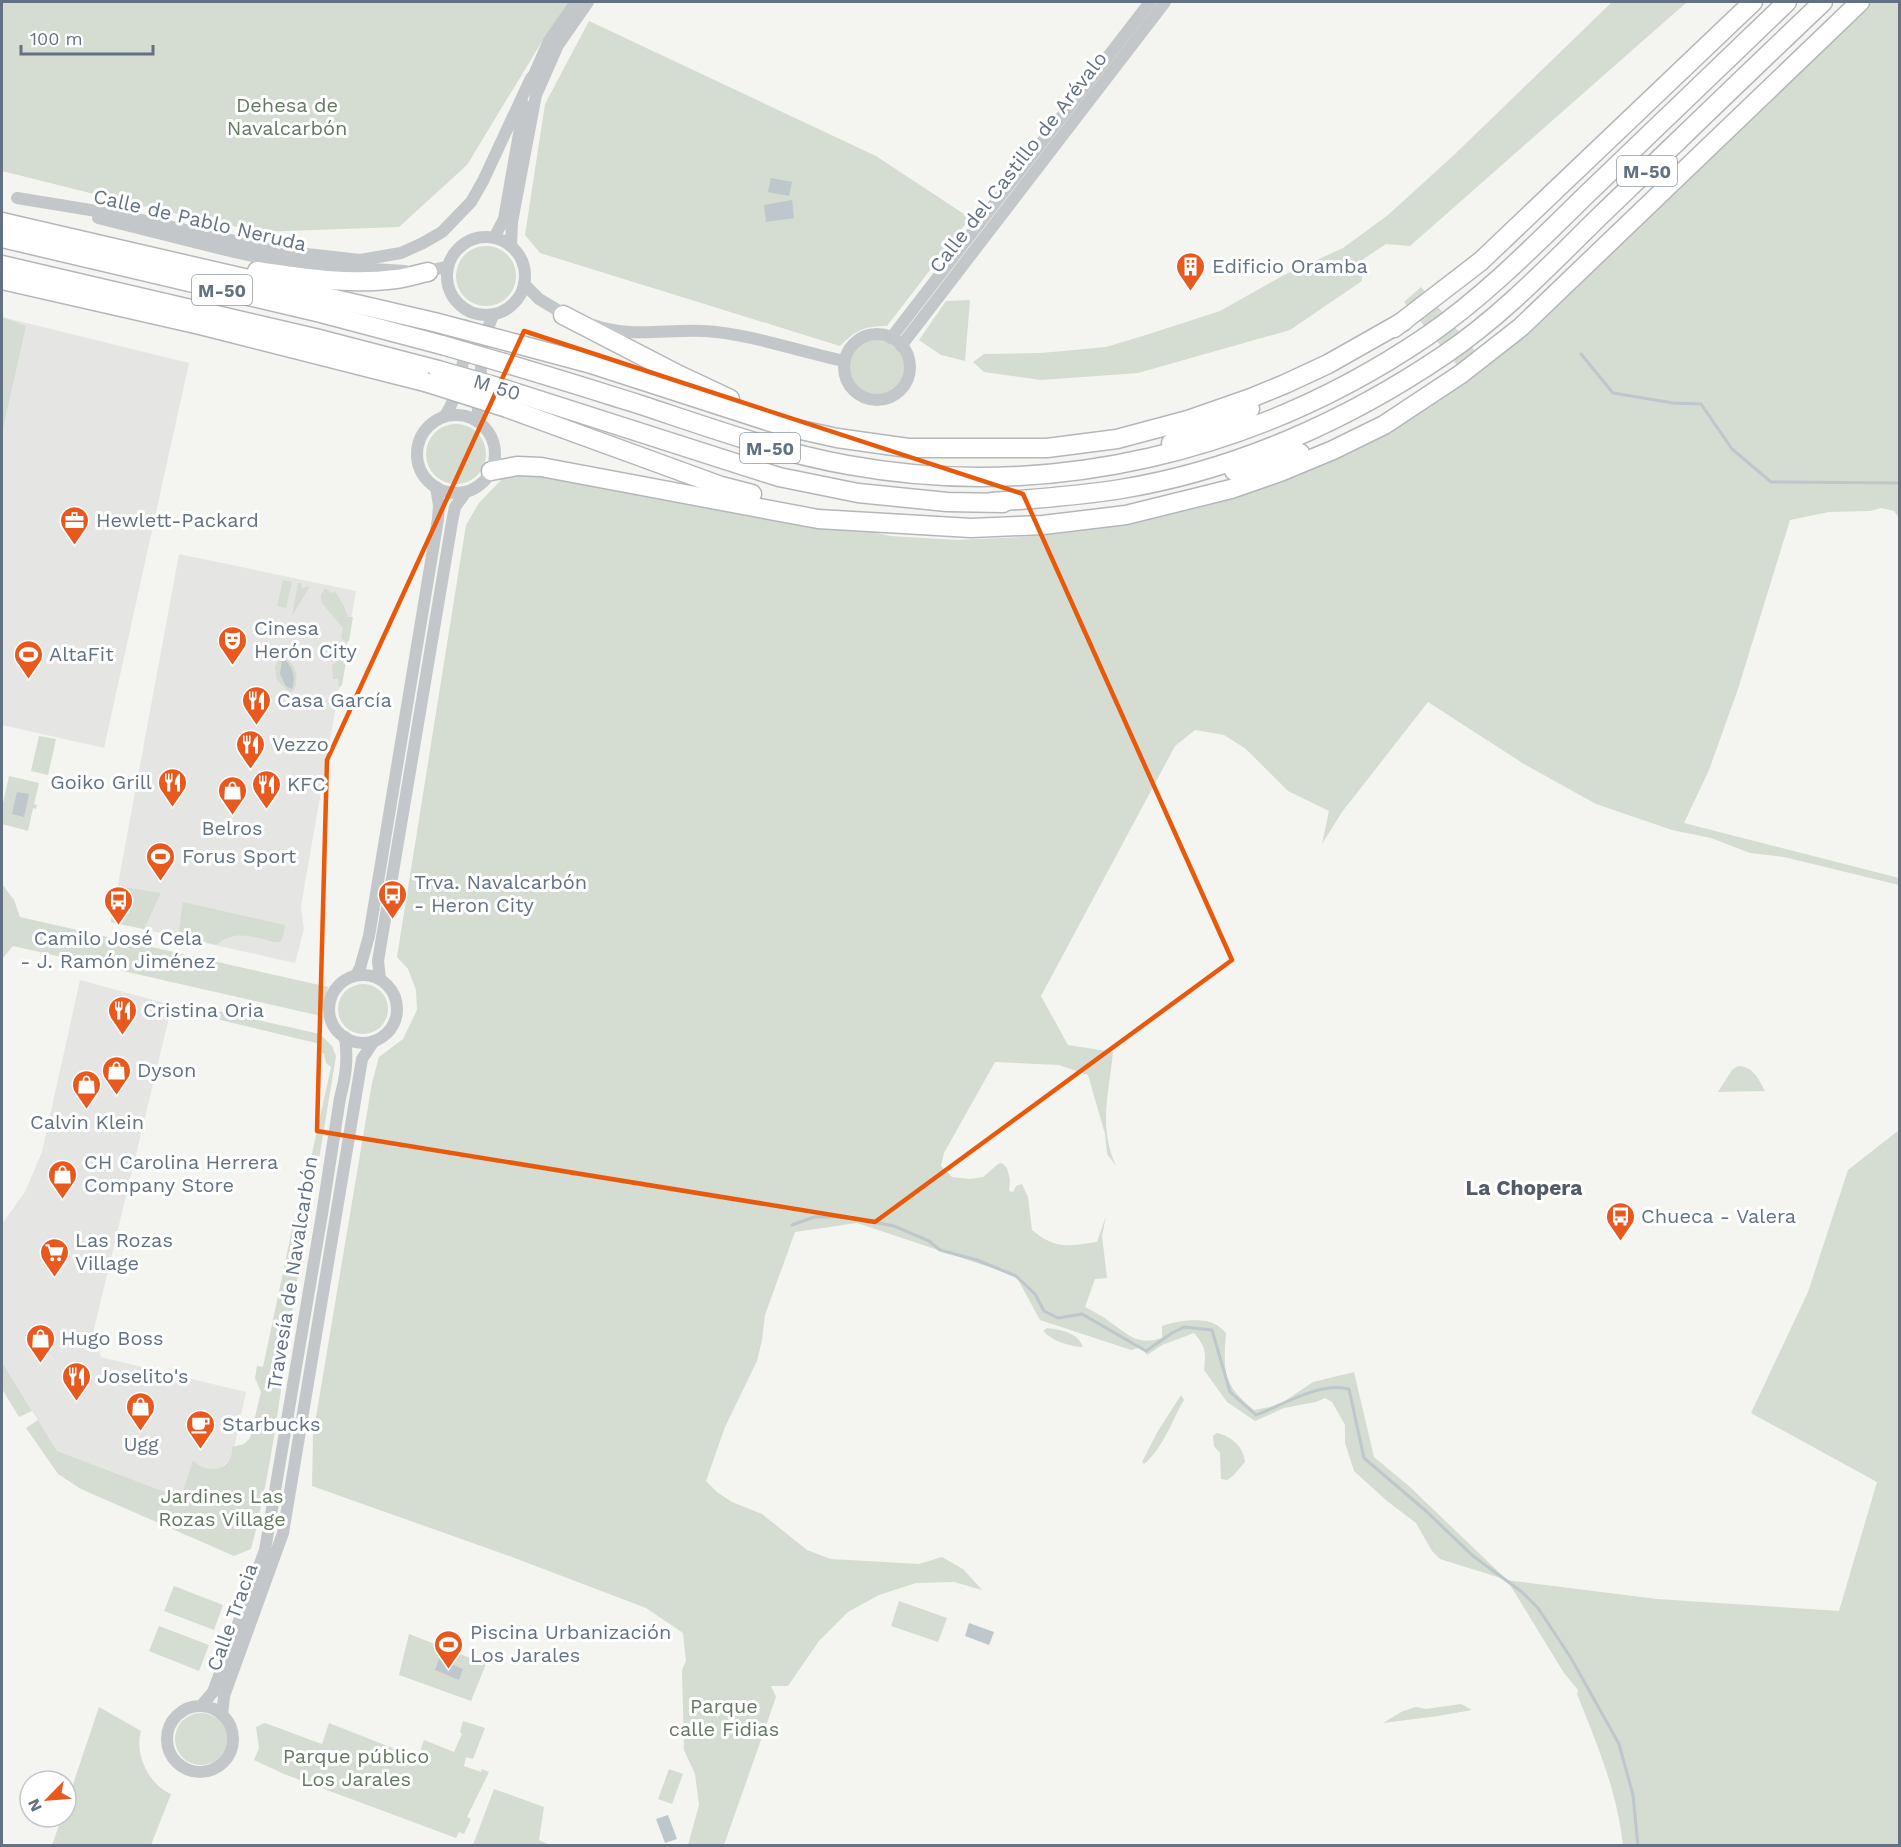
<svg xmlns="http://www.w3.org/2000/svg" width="1901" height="1847" viewBox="0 0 1901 1847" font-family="'Work Sans',sans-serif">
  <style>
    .built { fill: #e5e6e4 }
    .green { fill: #d5dcd1 }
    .water { fill: #bdc7cc }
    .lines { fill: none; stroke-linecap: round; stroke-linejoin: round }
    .stream { stroke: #bdc7cc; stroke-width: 3 }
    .highway-casing { stroke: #b4b7ba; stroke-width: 21 }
    .minor { stroke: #c4c7ca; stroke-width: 12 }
    .highway { stroke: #fff; stroke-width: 18 }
    .highway-bridge-casing { stroke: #b4b7ba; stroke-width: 21; stroke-linecap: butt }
    .highway-bridge { stroke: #fff; stroke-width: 18 }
    .marked { fill: none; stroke: #e8590c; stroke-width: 4.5; stroke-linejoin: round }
    .labels { text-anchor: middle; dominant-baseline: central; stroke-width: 6; stroke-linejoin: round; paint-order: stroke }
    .shield { fill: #fff; stroke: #929ca8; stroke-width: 1.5 }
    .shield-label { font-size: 18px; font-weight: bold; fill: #637282 }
    .park-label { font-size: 20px; fill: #657962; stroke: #fff }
    .street-label { font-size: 20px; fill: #637282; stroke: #fff }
    .poi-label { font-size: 20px; fill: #637282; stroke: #fff; text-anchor: start }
    .neighbourhood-label { font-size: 21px; font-weight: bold; fill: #515c67; stroke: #fff }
  </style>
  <rect width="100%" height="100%" fill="#f4f5f0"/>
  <g class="built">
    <polygon points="2,317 189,363 104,748 2,725"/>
    <polygon points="179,554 356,591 301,906 304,929 295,963 111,922"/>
    <polygon points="80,980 172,1005 94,1329 101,1357 246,1392 232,1458 183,1499 57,1451 2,1362 2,1224 25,1192 42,1152"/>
  </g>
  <g class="green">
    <polygon points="2,2 572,2 541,43 467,165 399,227 259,232 138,205 2,171"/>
    <polygon points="1612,2 1687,2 1410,246 1386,244 1362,260 1362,281 1290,330 1138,373 1041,380 984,372 973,362 984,354 1041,353 1106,347 1149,334 1220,311 1284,275 1343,248 1388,215 1455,154"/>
    <path d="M1872,2H1899V518L1894,511L1881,508L1870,511L1829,512L1790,520L1738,689L1709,770L1684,823L1899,878V885L1784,857L1750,853L1711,838L1672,830L1596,804L1524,764L1428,702L1342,812L1322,844L1329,811L1288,791L1246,749L1224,735L1195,730L1175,746L1041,996L1068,1045L1113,1052C1109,1094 1098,1126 1116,1166L1107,1154L1105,1134L1088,1075L1059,1065L995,1062L944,1153L941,1166L952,1177L970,1179L983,1177L998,1164L1002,1163L1007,1168L1010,1180L1009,1191L1013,1192L1016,1186L1022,1184L1028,1197L1032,1230C1056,1250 1068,1246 1097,1242L1106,1216L1102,1236L1107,1278L1095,1279L1085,1307C1094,1312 1103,1316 1110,1322C1129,1335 1137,1346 1162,1338V1326C1175,1321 1202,1317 1215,1324C1219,1326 1223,1330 1226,1333C1223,1373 1223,1384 1254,1410L1279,1405L1313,1382L1354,1372L1374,1457L1410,1487L1507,1580L1657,1599L1839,1611L1877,1482L1751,1413L1808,1292L1848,1170L1899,1130V1845H1623C1617,1791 1597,1744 1577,1694L1578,1690L1564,1673L1507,1580L1440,1559L1432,1551L1416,1523L1387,1501L1354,1471L1345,1443V1425L1332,1402L1325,1398L1316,1402L1284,1408L1255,1421L1227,1402L1204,1370C1206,1352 1206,1347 1194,1333L1162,1345L1147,1355L1141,1347L1131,1350L1040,1320L1016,1276L857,1223L795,1232L765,1315L762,1340L757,1361L725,1427L706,1481L717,1492L732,1502L762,1514L807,1550L831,1559L919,1564L942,1557L963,1569L982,1590L954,1582L916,1583L879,1595L848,1612L819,1641L788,1686H771L776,1697L724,1845H688L699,1805L695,1774L684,1750L682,1670L686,1661L683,1633L646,1608L512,1557L312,1486L313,1435L372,1083L379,1057L403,1039L417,1010L416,990L408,969L397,957L466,525L479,503L501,480L504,468L818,519L890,536L957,540L1021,537L1071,532L1150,518L1223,499L1467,377L1404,302L1421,287L1486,364L1526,333Z"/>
    <path d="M589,21L876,156L970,218L887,326C864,326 856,330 840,346L540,253L525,235L545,104Z"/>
    <circle cx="486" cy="276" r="30"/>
    <polygon points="970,300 965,361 941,355 919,340 946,301"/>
    <polygon points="2,317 26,326 2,433"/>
    <circle cx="877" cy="368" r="29"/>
    <circle cx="456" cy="454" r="30"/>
    <polygon points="283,580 292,582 286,608 277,606"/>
    <polygon points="298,583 301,583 302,588 310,586 292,616"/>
    <polygon points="325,588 331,593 335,591 344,606 348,617 353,617 349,641 346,643 341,638 343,628 321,602 321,595"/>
    <polygon points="340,652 344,653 347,656 342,685 339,688 338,679 333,679 332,664 336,663 333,655"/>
    <path d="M280,656C295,661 300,676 294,690L290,693L277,680L275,667Z"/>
    <polygon points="39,736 56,739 48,775 31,771"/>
    <polygon points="9,776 39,783 34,804 37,805 36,809 33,808 28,831 2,824 2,808"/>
    <polygon points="2,884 14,900 20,917 328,987 321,1016 13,946 2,959"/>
    <polygon points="117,886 161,893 144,929 111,922"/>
    <path d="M183,902L285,925L282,940L279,942H274C253,937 234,929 217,945L182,937L179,930Z"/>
    <circle cx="363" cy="1009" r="25"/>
    <polygon points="209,1009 320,1034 332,1046 336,1056 314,1190 306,1199 302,1199 331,1067 326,1063 324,1054 318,1051 320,1044 208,1017"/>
    <path d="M1738,1066C1754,1067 1758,1078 1765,1091L1718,1092L1732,1070Z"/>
    <path d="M298,1219L303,1220C311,1233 298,1271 296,1287C282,1374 274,1463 251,1549L234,1556L81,1489L58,1474L26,1428L38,1420L57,1451L181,1498L193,1460C207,1476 234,1470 232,1447L244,1444L250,1438L261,1392L255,1378L257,1366L263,1367L294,1220Z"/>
    <path d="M1047,1328C1062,1330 1077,1332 1083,1347C1071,1347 1052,1341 1043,1331Z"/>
    <polygon points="2,1362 32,1411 19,1417 2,1389"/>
    <path d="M1181,1395L1184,1400C1171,1422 1164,1447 1144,1464L1142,1462L1158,1431Z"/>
    <path d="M1217,1433C1231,1436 1244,1447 1245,1462L1233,1476L1227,1480L1221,1479L1220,1453L1214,1446L1213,1436Z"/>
    <polygon points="174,1586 223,1605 214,1630 164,1611"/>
    <polygon points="899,1601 947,1618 938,1642 891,1626"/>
    <polygon points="159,1626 209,1645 199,1671 149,1651"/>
    <polygon points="409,1634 486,1664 471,1701 399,1675"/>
    <polygon points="1461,1704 1472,1710 1438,1716 1383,1723 1403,1711 1416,1707 1426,1709"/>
    <path d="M99,1707L141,1731C134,1754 149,1785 171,1794L151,1845H52L62,1817H66V1805Z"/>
    <circle cx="201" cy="1739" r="26"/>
    <polygon points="463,1721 485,1728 473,1759 466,1757 464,1766 481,1772 482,1769 489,1772 467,1817 471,1819 464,1834 459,1832 456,1838 284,1774 254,1760 259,1748 256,1727 265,1723 322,1744 329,1723 418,1758 424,1740 454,1752 462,1734 460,1732"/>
    <polygon points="669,1769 683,1774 672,1804 658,1799"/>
    <polygon points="494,1789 544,1807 539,1840 550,1845 473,1845"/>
  </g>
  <g class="water">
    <polygon points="771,178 792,182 789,196 768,192"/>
    <polygon points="792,200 794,218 766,222 764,205"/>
    <path d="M285,660C293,668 296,678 292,689L286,686L280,674L282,661Z"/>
    <polygon points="17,792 29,794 24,817 12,814"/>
    <polygon points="969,1623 994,1632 989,1645 965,1636"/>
    <polygon points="439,1659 463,1669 459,1680 435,1670"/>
    <polygon points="668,1815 677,1839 665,1843 656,1819"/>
  </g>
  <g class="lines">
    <g class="stream">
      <polyline points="1581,354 1613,393 1673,403 1701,404 1732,449 1771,482 1900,483"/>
      <path d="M792,1225L814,1217H846L894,1226L929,1241L940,1250L977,1260L1016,1276L1035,1294L1044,1311L1058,1318L1082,1314L1146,1351L1172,1333L1184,1327L1212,1330L1230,1392L1256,1415C1283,1405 1321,1381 1349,1389L1364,1458L1426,1511L1473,1556L1522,1592L1538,1608L1571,1658L1619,1744L1633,1795L1638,1846"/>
    </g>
    <defs>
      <g id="highway">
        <polyline points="2,222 434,322"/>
        <polyline points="2,238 321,313 442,345"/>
        <polyline points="2,265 315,338 438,370"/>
        <path d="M257,271C302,278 350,285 396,279C407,278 417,274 428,272"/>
        <polyline points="2,280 200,325 425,382"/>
        <polyline points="563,315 679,375 730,399"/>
        <polyline points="1394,328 1481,261 1753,2"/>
        <polyline points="517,344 588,363 783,426 837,438 908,448 1047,448 1117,439 1188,420 1251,398 1285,384 1328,364 1404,321"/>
        <path d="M504,363C549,376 593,390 638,404C708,427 776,452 848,465C1051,502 1258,451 1427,336C1485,296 1536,244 1586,195C1653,131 1720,66 1787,2"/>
        <polyline points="501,388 779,477 858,493 947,502 1003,503"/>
        <polyline points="507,408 721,486 752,494"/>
        <polyline points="1171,443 1250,409"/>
        <polyline points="491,471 517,466 541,467 818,519 971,528 1043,525 1126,515 1231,489 1280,472 1333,450 1384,425 1461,374 1521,327 1860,2"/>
        <polyline points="1234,471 1300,453"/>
        <path d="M991,502C1035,499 1078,496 1121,489C1237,470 1348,420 1444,355C1502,316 1552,263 1602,214C1676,143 1749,72 1823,2"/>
      </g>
    </defs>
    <use href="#highway" class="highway-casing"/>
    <g class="minor">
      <polyline points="529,86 549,41 576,2"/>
      <polyline points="17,198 115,214 280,251 360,260 401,253 423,243 442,232 471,202 483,181 531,78"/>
      <polyline points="98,218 234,252 291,264 405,271"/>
      <circle cx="486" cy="276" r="39"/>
      <polyline points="494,238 504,219 524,105"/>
      <polyline points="511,246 512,222 536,95 558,45 588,2"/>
      <polyline points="422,272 447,267"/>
      <polyline points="524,284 539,299 569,317"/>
      <path d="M594,325C629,338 668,329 704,331C747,333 801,352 844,361"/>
      <circle cx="877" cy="367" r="33"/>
      <polyline points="891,338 1150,2"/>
      <polyline points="901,346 1165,2"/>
      <circle cx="456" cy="454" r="39"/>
      <path d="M445,416C462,389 465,357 465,325"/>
      <polyline points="477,421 483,341 493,315"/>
      <circle cx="363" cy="1009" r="34"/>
      <polyline points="356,975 360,968 369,936 438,519 439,505 436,487"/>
      <polyline points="380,979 378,961 452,522 455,507 466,492"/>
      <path d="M201,1706L213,1692L265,1550L322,1214L340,1098C346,1076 348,1059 345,1037"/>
      <circle cx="200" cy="1739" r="33"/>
      <polyline points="222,1715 224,1696 283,1533 362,1059 374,1041"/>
    </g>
    <use href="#highway" class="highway"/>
    <defs>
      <g id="highway-bridge">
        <polyline points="434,322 517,344"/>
        <polyline points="442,345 504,363"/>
        <polyline points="438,370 501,388"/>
        <polyline points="425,382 507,408"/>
      </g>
    </defs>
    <use href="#highway-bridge" class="highway-bridge-casing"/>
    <use href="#highway-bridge" class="highway-bridge"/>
  </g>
  <path class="marked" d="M524,331L1023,494L1232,960L875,1222L317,1131L327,760Z"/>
  <defs>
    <symbol id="building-pin" viewBox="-11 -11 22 30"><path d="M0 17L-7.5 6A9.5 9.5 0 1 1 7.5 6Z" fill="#e7591e" stroke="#fff"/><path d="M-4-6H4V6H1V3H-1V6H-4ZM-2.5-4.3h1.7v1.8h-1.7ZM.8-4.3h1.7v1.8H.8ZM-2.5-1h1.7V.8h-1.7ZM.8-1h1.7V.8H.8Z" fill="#fff"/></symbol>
    <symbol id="office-pin" viewBox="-11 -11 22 30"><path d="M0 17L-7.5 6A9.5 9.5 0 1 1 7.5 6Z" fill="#e7591e" stroke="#fff"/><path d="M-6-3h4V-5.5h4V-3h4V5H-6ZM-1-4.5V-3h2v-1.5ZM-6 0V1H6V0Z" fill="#fff"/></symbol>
    <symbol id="theatre-pin" viewBox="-11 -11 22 30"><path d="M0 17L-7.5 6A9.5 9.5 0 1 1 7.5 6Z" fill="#e7591e" stroke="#fff"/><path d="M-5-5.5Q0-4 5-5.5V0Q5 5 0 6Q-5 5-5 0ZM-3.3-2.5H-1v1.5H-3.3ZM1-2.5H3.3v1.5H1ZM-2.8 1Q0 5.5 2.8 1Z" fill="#fff"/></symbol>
    <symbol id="stadium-pin" viewBox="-11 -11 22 30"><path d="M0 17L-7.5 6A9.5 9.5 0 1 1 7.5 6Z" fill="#e7591e" stroke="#fff"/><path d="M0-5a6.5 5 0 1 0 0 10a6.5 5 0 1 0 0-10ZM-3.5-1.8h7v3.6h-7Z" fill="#fff"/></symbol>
    <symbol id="restaurant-pin" viewBox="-11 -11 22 30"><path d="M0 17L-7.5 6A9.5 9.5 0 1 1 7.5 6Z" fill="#e7591e" stroke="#fff"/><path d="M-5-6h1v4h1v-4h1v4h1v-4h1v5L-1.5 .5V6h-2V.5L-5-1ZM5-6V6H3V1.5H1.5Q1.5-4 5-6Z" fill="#fff"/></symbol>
    <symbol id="shop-pin" viewBox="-11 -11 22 30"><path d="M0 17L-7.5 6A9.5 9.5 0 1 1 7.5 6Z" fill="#e7591e" stroke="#fff"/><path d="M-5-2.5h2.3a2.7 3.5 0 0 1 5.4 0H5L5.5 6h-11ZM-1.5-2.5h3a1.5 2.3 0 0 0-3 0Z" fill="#fff"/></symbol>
    <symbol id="bus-pin" viewBox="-11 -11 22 30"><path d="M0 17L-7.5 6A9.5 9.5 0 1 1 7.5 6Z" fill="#e7591e" stroke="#fff"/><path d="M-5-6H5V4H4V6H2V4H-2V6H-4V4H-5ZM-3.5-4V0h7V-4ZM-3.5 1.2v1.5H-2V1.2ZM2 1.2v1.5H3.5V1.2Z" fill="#fff"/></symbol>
    <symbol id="supermarket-pin" viewBox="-11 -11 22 30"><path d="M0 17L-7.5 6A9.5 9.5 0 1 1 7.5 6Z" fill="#e7591e" stroke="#fff"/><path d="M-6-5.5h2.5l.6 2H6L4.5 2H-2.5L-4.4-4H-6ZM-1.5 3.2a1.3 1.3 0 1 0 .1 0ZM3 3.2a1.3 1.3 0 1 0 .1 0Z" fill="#fff"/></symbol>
    <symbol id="cafe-pin" viewBox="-11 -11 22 30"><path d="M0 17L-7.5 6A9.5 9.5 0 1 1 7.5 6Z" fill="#e7591e" stroke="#fff"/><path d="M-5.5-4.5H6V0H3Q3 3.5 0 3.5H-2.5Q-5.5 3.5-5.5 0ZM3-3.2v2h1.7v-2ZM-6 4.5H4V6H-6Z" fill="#fff"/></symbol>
  </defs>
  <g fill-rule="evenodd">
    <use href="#building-pin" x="1174" y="250" width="33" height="45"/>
    <use href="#office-pin" x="58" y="504" width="33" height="45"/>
    <use href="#theatre-pin" x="216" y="624" width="33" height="45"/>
    <use href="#stadium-pin" x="12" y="638" width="33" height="45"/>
    <use href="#restaurant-pin" x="240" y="684" width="33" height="45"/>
    <use href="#restaurant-pin" x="234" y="728" width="33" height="45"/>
    <use href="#restaurant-pin" x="156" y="766" width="33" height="45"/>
    <use href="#restaurant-pin" x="250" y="768" width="33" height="45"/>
    <use href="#shop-pin" x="216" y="774" width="33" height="45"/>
    <use href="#stadium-pin" x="144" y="840" width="33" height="45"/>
    <use href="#bus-pin" x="376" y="878" width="33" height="45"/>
    <use href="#bus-pin" x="102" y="884" width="33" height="45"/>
    <use href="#restaurant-pin" x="106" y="994" width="33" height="45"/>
    <use href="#shop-pin" x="100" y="1054" width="33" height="45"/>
    <use href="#shop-pin" x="70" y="1068" width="33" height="45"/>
    <use href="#shop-pin" x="46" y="1158" width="33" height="45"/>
    <use href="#bus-pin" x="1604" y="1200" width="33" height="45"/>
    <use href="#supermarket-pin" x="38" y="1236" width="33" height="45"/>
    <use href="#shop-pin" x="24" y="1322" width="33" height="45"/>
    <use href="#restaurant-pin" x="60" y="1360" width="33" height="45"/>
    <use href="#shop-pin" x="124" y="1390" width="33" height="45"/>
    <use href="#cafe-pin" x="184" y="1408" width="33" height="45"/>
    <use href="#stadium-pin" x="432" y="1628" width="33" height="45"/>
  </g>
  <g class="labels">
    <g class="shield">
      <rect x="1617" y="156" width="60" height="30" rx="4.5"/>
      <rect x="192" y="275" width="60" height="30" rx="4.5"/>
      <rect x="740" y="433" width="60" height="30" rx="4.5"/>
    </g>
    <g class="shield-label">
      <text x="1647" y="171">M-50</text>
      <text x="222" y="290">M-50</text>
      <text x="770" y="448">M-50</text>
    </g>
    <g class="park-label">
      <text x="287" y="105">Dehesa de<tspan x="287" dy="23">Navalcarbón</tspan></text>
      <text x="222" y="1496">Jardines Las<tspan x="222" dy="23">Rozas Village</tspan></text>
      <text x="724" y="1706">Parque<tspan x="724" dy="23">calle Fidias</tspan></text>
      <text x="356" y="1756">Parque público<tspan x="356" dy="23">Los Jarales</tspan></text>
    </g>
    <g class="street-label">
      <text transform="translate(1018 162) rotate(-52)">Calle del Castillo de Arévalo</text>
      <text transform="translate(200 220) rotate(13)">Calle de Pablo Neruda</text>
      <text transform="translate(497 387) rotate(17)">M 50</text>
      <text transform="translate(292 1273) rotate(-81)">Travesía de Navalcarbón</text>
      <text transform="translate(232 1617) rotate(-70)">Calle Tracia</text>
    </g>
    <g class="poi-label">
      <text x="1212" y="266">Edificio Oramba</text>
      <text x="96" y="520">Hewlett-Packard</text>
      <text x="254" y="628">Cinesa<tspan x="254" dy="23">Herón City</tspan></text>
      <text x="49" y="654">AltaFit</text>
      <text x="277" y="700">Casa García</text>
      <text x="272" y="744">Vezzo</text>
      <text x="152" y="782" text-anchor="end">Goiko Grill</text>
      <text x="287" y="784">KFC</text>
      <text x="232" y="828" text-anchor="middle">Belros</text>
      <text x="182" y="856">Forus Sport</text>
      <text x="414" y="882">Trva. Navalcarbón<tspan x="414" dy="23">- Heron City</tspan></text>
      <text x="118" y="938" text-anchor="middle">Camilo José Cela<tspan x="118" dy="23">- J. Ramón Jiménez</tspan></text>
      <text x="143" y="1010">Cristina Oria</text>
      <text x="137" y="1070">Dyson</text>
      <text x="87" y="1122" text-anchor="middle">Calvin Klein</text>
      <text x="84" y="1162">CH Carolina Herrera<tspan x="84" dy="23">Company Store</tspan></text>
      <text x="1641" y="1216">Chueca - Valera</text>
      <text x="75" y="1240">Las Rozas<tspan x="75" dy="23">Village</tspan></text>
      <text x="61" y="1338">Hugo Boss</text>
      <text x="97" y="1376">Joselito's</text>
      <text x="222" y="1424">Starbucks</text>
      <text x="141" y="1444" text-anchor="middle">Ugg</text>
      <text x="470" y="1632">Piscina Urbanización<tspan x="470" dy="23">Los Jarales</tspan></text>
    </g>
    <g class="neighbourhood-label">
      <text x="1524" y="1187">La Chopera</text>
    </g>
  </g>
  <rect width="1901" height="1847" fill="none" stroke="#637282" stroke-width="6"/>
  <g transform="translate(48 1799) rotate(245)"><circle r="28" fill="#ffffff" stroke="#c1c7cd" stroke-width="1.5"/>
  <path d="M0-4.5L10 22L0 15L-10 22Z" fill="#e7591e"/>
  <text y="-9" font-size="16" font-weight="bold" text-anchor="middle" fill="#637282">N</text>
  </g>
  <path d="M21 45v9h132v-9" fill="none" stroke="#637282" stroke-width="3"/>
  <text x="30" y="45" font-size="18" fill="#637282" stroke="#ffffff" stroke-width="4.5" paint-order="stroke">100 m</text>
</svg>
